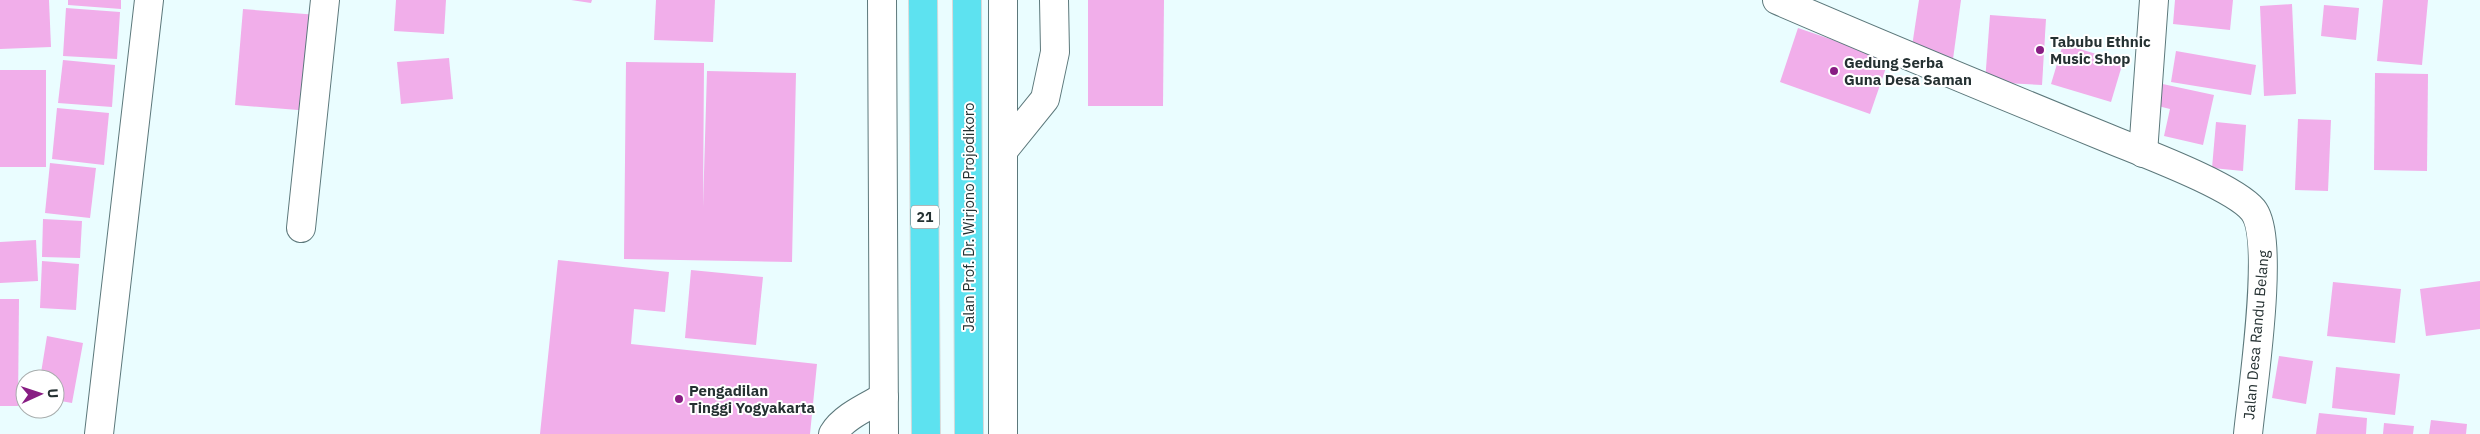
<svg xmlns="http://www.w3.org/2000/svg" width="2480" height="434" viewBox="0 0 2480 434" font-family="'IBM Plex Sans',sans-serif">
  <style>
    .building { fill: #f1aeea }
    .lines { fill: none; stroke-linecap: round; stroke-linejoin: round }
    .minor-casing { stroke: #5c787b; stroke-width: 30 }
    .highway-casing { stroke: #d8dada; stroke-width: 30 }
    .minor { stroke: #fff; stroke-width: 28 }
    .highway { stroke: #5de2f0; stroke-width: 28 }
    .poi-dot { fill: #881d83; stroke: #fff; stroke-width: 2 }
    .labels { text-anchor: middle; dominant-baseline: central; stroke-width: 4; stroke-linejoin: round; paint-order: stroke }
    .shield { fill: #fff; stroke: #666f70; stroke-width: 1 }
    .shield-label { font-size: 14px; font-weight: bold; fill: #253132 }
    .poi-label { font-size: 15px; font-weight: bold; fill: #253132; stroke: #fff; text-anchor: start }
    .street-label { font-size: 15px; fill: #253132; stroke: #fff }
  </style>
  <rect width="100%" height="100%" fill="#eafdff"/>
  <g class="building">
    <polygon points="0,0 49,0 51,47 0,49"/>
    <polygon points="68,0 121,0 121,9 68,5"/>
    <polygon points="396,0 446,0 444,34 394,31"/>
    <polygon points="571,0 592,0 591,3"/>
    <polygon points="656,0 715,0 713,42 654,40"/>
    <polygon points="1088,0 1164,0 1163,106 1088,106"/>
    <polygon points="1919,0 1961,0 1953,59 1911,53"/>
    <polygon points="2175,0 2233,0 2230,30 2173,24"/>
    <polygon points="2383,0 2428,0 2422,65 2377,61"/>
    <polygon points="2292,4 2296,94 2264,96 2260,6"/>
    <polygon points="2324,5 2359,8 2356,40 2321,36"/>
    <polygon points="66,8 120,12 117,59 63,56"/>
    <polygon points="243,9 318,15 311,111 235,105"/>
    <polygon points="1990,15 2046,19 2042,85 1985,82"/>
    <polygon points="1798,28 1889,59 1870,114 1780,82"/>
    <polygon points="2063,44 2123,62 2111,102 2051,84"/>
    <polygon points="2176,51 2256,65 2251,95 2171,82"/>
    <polygon points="449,58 453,99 401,104 397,62"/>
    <polygon points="63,60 115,65 112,107 58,103"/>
    <polygon points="626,62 704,63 703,207 707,71 796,73 792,262 624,259"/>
    <rect x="0" y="70" width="46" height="97"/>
    <polygon points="2375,73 2428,74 2427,171 2374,170"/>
    <polygon points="2158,83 2214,95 2203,145 2164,136 2170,109 2154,105"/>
    <polygon points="57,108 109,113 104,165 52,159"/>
    <polygon points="2298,119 2331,120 2328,191 2295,190"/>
    <polygon points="2216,122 2246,125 2243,171 2212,168"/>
    <polygon points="50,163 96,168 90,218 45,213"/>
    <polygon points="43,219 82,221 80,258 42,257"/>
    <polygon points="36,240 38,281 0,283 0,242"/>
    <polygon points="558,260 669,272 665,312 634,309 631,344 817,364 810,434 540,434"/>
    <polygon points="42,261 79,264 76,310 40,308"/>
    <polygon points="691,270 763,277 756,345 685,338"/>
    <polygon points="2480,281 2480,329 2426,336 2420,289"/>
    <polygon points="2333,282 2401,289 2395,343 2327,336"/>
    <polygon points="0,299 19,299 18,406 0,406"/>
    <polygon points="47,336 83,343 72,403 55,400 55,379 40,379"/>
    <polygon points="2279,356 2313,361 2306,404 2272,398"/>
    <polygon points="2336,367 2400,374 2395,415 2332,408"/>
    <polygon points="2319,413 2367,418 2366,434 2316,434"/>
    <polygon points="2431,420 2467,424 2466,434 2429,434"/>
    <polygon points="2384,423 2414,426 2413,434 2383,434"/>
  </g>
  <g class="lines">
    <defs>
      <g id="minor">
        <polyline points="882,0 884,434"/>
        <polyline points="1003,0 1003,434"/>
        <path d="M1777,0C1886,47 1995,92 2105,137C2138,151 2232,185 2253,210C2276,238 2252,392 2248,434"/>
        <polyline points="1003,151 1045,99 1055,52 1054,0"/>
        <polyline points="2143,153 2154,0"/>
        <polyline points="301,228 325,0"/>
        <polyline points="99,434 149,0"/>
        <path d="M833,434C843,417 867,407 884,397"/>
      </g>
      <g id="highway">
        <polyline points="923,0 926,434"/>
        <polyline points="967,0 969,434"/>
      </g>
    </defs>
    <use href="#minor" class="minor-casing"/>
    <use href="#highway" class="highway-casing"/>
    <use href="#minor" class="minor"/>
    <use href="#highway" class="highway"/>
  </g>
  <g class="poi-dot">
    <circle cx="2040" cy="50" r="5"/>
    <circle cx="1834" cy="71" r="5"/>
    <circle cx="679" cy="399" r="5"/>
  </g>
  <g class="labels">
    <rect class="shield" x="911" y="205.5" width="28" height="23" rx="4"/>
    <g class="shield-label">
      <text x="925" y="217">21</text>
    </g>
    <g class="poi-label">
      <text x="2050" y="41">Tabubu Ethnic<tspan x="2050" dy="17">Music Shop</tspan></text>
      <text x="1844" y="62">Gedung Serba<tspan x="1844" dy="17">Guna Desa Saman</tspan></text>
      <text x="689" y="390">Pengadilan<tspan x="689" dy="17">Tinggi Yogyakarta</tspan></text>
    </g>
    <g class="street-label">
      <text transform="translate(968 217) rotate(-90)">Jalan Prof. Dr. Wirjono Projodikoro</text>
      <text transform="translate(2256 335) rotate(-85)">Jalan Desa Randu Belang</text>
    </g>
  </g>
  <g transform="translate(40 394) rotate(87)"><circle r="24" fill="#ffffff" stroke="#a8adad"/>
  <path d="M0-4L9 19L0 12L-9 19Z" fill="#881d83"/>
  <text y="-8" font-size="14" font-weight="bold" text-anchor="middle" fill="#253132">U</text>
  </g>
</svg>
